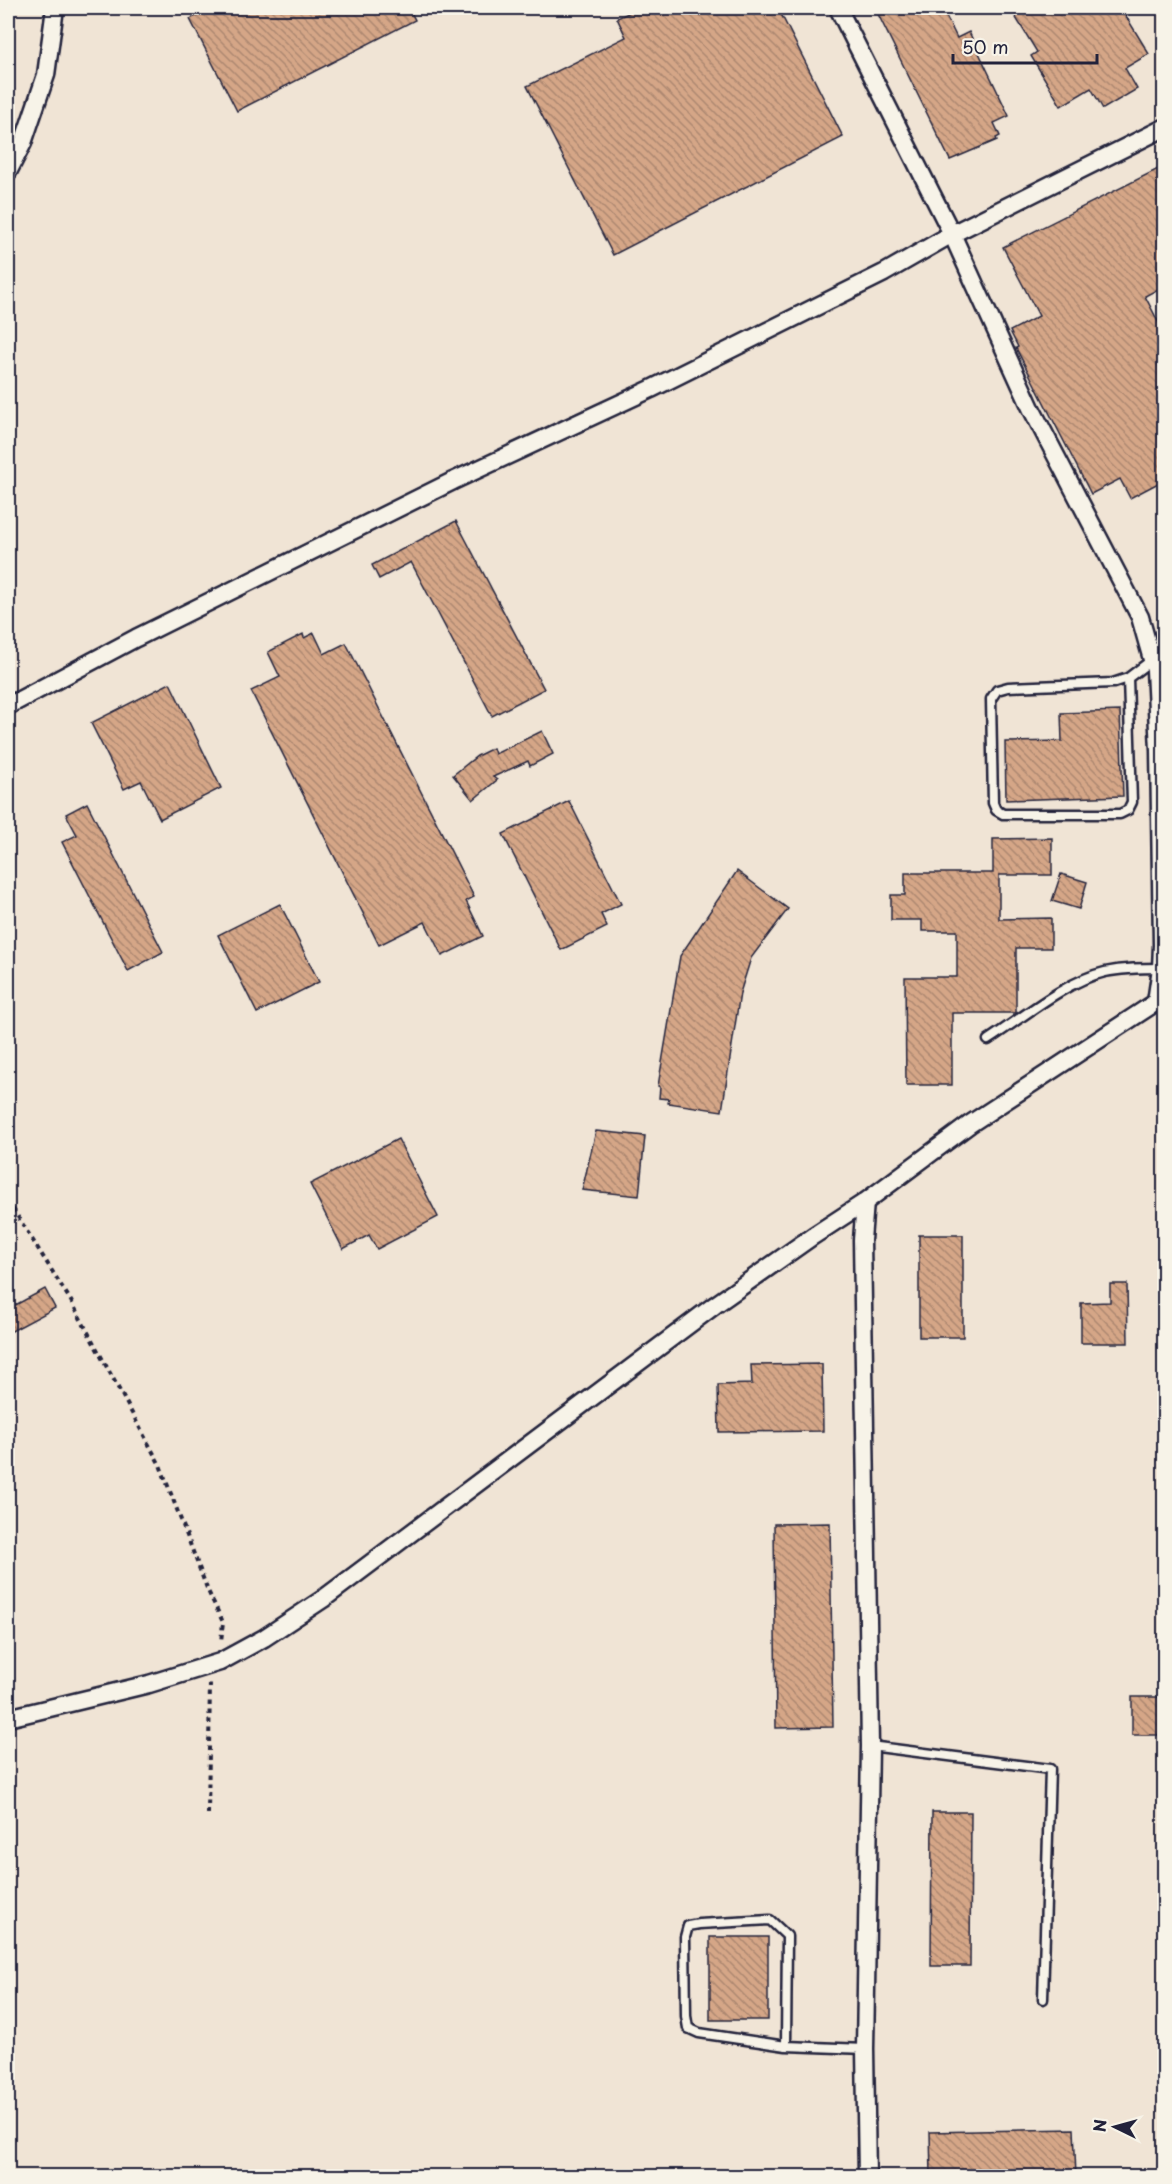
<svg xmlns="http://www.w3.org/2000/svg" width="1172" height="2184" viewBox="0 0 1172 2184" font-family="'Playpen Sans',sans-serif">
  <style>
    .building { fill: url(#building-back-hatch); stroke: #22223b; stroke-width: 1.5 }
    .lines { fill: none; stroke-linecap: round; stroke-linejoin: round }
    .lane-casing { stroke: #22223b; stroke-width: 13 }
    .street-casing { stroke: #22223b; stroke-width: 21 }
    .path { stroke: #22223b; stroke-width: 4; stroke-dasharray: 4.5 4.5; stroke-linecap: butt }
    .lane { stroke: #f7f3e8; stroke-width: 8 }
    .street { stroke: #f7f3e8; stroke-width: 16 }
  </style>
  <defs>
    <pattern id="building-back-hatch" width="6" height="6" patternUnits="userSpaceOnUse" patternTransform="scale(1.5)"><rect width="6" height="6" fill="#d5a687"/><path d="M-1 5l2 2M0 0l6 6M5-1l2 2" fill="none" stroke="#ac8770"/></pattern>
  </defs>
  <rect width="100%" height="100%" fill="#f0e4d5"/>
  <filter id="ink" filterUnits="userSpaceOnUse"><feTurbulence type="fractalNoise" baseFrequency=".0167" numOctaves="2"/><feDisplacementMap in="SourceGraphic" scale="12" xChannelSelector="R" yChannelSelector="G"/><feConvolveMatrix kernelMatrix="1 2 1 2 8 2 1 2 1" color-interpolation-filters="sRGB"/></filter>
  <g filter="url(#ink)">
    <g class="building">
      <polygon points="212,8 409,8 415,20 237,111 190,19"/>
      <polygon points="639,8 778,8 843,137 613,255 527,86 626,37 617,18"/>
      <polygon points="875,8 942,8 957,38 969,32 1009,116 994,123 1000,136 996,138 997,140 950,160"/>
      <polygon points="1010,8 1121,8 1149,54 1125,68 1137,89 1103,109 1091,88 1061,106 1031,56 1037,52"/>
      <polygon points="1160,168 1164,177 1164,286 1145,296 1164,333 1164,480 1130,498 1120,479 1091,494 1016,348 1018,347 1010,331 1039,316 1003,247"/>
      <polygon points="456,521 544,689 492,716 411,562 379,579 372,565"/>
      <polygon points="314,633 324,654 346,643 474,897 466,901 483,936 442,956 425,922 379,945 251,691 280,677 268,652 303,634 304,638"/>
      <polygon points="170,683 221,788 160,819 141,781 124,789 91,723"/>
      <polygon points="1120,711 1123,796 1006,800 1005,742 1062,741 1061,713"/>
      <polygon points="542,731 553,754 530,766 528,761 493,777 497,780 473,800 453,775 477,756 493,748 495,754"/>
      <polygon points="569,801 621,904 601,914 607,927 561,950 503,834"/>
      <polygon points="87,803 163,952 128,971 62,842 77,835 66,814"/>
      <polygon points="1052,838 1052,875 999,875 999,919 1051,918 1051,948 1016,948 1016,1013 952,1013 952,1085 906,1085 905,977 957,977 957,931 922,931 922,920 891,920 891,895 905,895 905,873 993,873 993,839"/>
      <polygon points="737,871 788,909 751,958 740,993 722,1111 668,1103 669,1099 659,1098 660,1087 658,1086 680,956"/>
      <polygon points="1061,874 1087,882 1079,909 1052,901"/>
      <polygon points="280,904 319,982 257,1013 218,935"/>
      <polygon points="596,1131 645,1136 639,1196 582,1190"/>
      <polygon points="398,1139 438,1217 377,1249 369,1235 343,1249 310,1184"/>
      <rect x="919" y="1235" width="44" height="102"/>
      <polygon points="1110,1284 1127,1284 1128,1343 1081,1343 1081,1303 1110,1302"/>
      <polygon points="45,1289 55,1308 8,1333 8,1309"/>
      <polygon points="822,1364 823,1431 719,1432 718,1385 752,1384 751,1365"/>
      <polygon points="830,1523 833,1727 776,1728 774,1524"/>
      <rect x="1132" y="1697" width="32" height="38"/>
      <polygon points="932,1812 971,1812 970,1966 931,1966"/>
      <rect x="710" y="1937" width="58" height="83"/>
      <polygon points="1074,2129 1076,2176 931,2176 930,2132"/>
    </g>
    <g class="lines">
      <defs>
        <g id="lane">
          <polyline points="1128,678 1132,802 1128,810 1120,814 1003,814 996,810 993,803 991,699 997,690 1008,687 1113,683 1128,678 1153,659"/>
          <path d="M988,1040C1022,1018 1066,981 1105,972C1124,968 1142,968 1161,968"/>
          <polyline points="870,1746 1050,1769 1043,1999"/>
          <polyline points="786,2046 787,1936 770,1920 699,1924 688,1926 685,1937 686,2016 688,2028 699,2033 786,2046 865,2049"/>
        </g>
        <g id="street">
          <polyline points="838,8 952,234 1031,408 1140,617 1155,670 1159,750 1162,945 1161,968 1156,1002"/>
          <polyline points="8,172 23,143 46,75 55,8"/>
          <polyline points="8,706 136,638 453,481 651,389 884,273 952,234 1164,128"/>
          <polyline points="865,1202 862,1240 870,1746 865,2049 867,2176"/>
          <polyline points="8,1718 149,1684 220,1662 264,1638 323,1599 715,1305 813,1236 865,1202 970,1124 1164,997"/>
        </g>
      </defs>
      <use href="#lane" class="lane-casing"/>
      <use href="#street" class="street-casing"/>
      <g class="path">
        <polyline points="8,1201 71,1301 160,1465 208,1591 223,1622 221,1642"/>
        <polyline points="208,1814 210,1683"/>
      </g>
      <use href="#lane" class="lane"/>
      <use href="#street" class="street"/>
    </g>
  </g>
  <rect width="1172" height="2184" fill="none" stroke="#f7f3e8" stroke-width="30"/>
  <rect x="15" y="15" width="1142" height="2154" fill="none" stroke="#22223b" stroke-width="2" filter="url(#ink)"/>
  <g transform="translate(1115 2127) rotate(275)" stroke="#f7f3e8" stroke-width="4.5" paint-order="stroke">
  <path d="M0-4.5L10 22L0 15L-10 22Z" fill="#22223b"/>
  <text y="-9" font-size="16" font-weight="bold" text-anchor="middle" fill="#22223b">N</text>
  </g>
  <path d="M953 54v9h144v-9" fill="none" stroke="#22223b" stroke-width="3"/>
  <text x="962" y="54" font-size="18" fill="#22223b" stroke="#f7f3e8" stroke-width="4.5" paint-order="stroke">50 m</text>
</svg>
